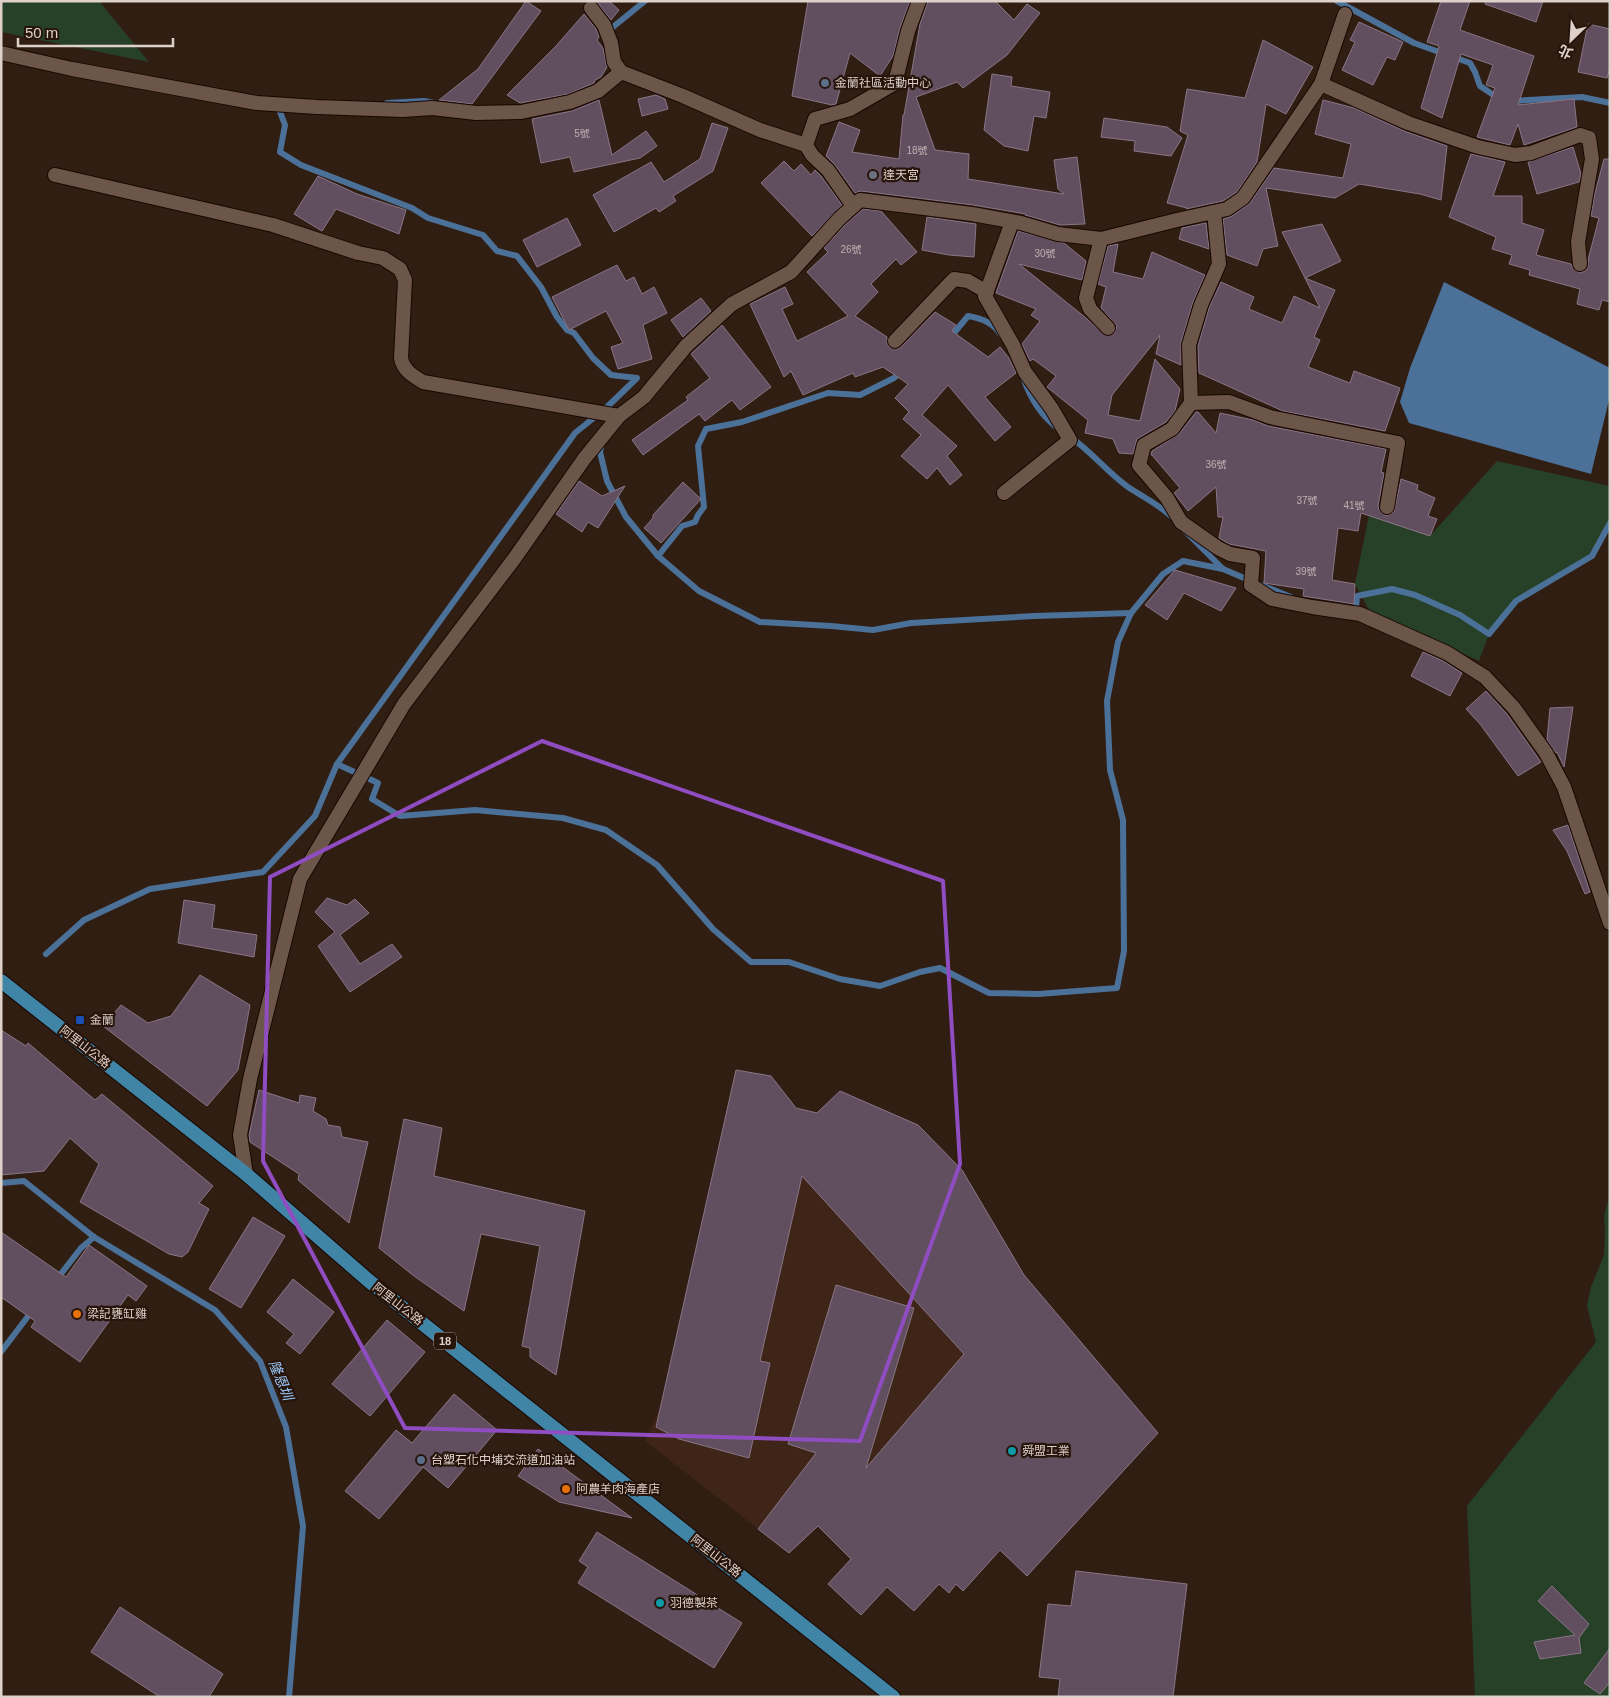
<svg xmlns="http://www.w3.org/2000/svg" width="1611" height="1698" viewBox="0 0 1611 1698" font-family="Arial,'Noto Sans TC',sans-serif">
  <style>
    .built { fill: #3e2517 }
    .green { fill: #274028 }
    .water { fill: #4b7199 }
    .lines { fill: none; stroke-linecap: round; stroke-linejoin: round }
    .stream { stroke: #4b7199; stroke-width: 6 }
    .building { fill: #614e5f; stroke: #897586 }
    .minor-casing { stroke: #180701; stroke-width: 16 }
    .primary-casing { stroke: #180701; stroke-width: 16 }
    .minor { stroke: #6c564a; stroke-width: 14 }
    .primary { stroke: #4084a6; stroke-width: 14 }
    .marked { fill: none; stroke: #8f4dc1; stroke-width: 4; stroke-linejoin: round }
    .service-dot { fill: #5c6f8a; stroke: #27140a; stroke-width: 2 }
    .worship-dot { fill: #6b7280; stroke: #27140a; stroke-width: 2 }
    .transit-dot { fill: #1a4fb4; stroke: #27140a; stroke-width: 2 }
    .food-dot { fill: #e8710a; stroke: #27140a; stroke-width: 2 }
    .culture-dot { fill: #0f9aa8; stroke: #27140a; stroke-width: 2 }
    .labels { text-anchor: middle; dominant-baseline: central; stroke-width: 4.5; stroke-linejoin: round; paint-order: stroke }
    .number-label { font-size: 10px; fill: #bfb0af }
    .shield { fill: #27140a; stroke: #a79890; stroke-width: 1 }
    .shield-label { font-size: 11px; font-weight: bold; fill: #ded1ca }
    .poi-label { font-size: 12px; fill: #ded1ca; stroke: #27140a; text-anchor: start }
    .street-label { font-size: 12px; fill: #ded1ca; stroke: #27140a }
    .water-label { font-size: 14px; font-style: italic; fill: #9ccafc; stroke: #27140a }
  </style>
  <rect width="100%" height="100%" fill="#311e13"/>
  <polygon class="built" points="736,1070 771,1076 796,1109 817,1113 840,1091 918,1125 962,1170 1024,1275 964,1354 818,1526 789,1553 645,1441 663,1401"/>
  <g class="green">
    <polygon points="1,1 99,1 149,62 1,32"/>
    <polygon points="1497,461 1610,486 1610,523 1592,556 1516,601 1489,634 1479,661 1369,610 1355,584 1369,515 1430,536"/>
    <polygon points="1610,1193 1610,1697 1475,1697 1467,1506 1596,1342 1587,1306 1591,1287 1604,1255 1605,1230 1604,1216"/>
  </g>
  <polygon class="water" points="1444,282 1610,368 1610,396 1591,474 1409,423 1400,402 1410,368"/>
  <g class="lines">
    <g class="stream">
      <polyline points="1337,1 1414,43 1470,63 1475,72 1480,86 1498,98"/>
      <polyline points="612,35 611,30 613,27 645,1"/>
      <polyline points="1512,101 1582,97 1610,103"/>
      <polyline points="387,103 424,101 434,103"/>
      <polyline points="277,104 285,125 280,152 301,165 412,208 428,218 483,235 497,251 517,256 541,287 557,317 567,330 574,333 593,358 611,375 637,378 606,408 575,433 337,764"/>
      <path d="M949,339L968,316C981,318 994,323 1001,335"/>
      <path d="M1023,377C1030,398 1041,416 1059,429"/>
      <path d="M1069,436C1091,451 1107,472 1128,487C1143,497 1160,505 1173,518"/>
      <polyline points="602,442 600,452 607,481 626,517 658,556 699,591 760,622 831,626 873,630 911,623 1034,616 1131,613"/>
      <polyline points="1185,531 1222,568"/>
      <polyline points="658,556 682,526 695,522 698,515 704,507 698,446 706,429 742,422 828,393 860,395 894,378 903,371"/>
      <polyline points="1261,585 1291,597"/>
      <polyline points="1349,608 1356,608 1357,596 1392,589 1415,595 1460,615 1489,634 1516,601 1592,556 1610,523"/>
      <polyline points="46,954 84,920 150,889 263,872 315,816 337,764 378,783 372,799 400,816 475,810 563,818 606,830 657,865 713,929 751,962 789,962 840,979 880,986 920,972 940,968 989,993 1038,994 1117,988 1124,951 1123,820 1110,770 1107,701 1118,642 1131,613 1163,574 1183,561 1223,569 1251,581"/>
      <polyline points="1,1183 24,1181 94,1237 215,1310 260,1361 286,1427 303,1526 289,1697"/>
      <polyline points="57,1279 81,1248 94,1237"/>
      <polyline points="1,1352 32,1311"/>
    </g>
  </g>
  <g class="building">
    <polygon points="526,1 541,11 472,104 439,100 478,69"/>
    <polygon points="596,1 609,1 619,10 611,20"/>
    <polygon points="808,1 910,1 900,28 893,56 880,76 850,53 836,104 832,105 792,96"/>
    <polygon points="928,1 995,1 1014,20 1027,4 1040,13 1007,55 963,88 957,82 916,97 935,150 969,154 968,179 1064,194 1058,189 1054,160 1077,157 1085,224 1060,225 1025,215 1026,214 973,205 861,191 855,193 835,165 826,156 839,122 860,130 852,152 899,159 903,115 904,115 920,24"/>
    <polygon points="1441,1 1470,1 1460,30 1534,56 1518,105 1574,99 1577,127 1524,145 1518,124 1510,145 1477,137 1495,88 1486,85 1493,65 1461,54 1442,118 1421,108 1439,46 1427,42"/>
    <polygon points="1486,1 1543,1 1536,22 1485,4"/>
    <polygon points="584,14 596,29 599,37 597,40 603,48 607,67 601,77 595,80 594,83 568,94 520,103 507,95 556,46"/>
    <polygon points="1359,22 1403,42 1395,60 1387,57 1373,85 1342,70 1355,42 1350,40"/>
    <polygon points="1588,24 1610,29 1610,67 1607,78 1578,72"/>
    <polygon points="1263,40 1313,67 1286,114 1266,104 1257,162 1237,192 1223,201 1186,209 1187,208 1167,203 1188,135 1180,131 1187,89 1245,98"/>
    <polygon points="992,74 1012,77 1011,86 1050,92 1046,118 1034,116 1028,151 1004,146 984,130"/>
    <polygon points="656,95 665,99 668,109 642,116 638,99"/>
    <polygon points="599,100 612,155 646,131 657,146 640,158 574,172 570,157 541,163 532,119 572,111"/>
    <polygon points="1323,100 1354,108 1404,131 1447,146 1441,200 1420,194 1359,184 1335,198 1266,188 1278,246 1263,249 1257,266 1227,255 1223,219 1232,216 1250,203 1274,168 1343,178 1351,144 1315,134"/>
    <polygon points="1104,118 1167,127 1182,138 1171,156 1134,151 1135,141 1101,137"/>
    <polygon points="712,123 728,128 713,171 673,196 676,201 659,212 656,208 614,232 593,195 651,162 664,182 700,159"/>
    <polygon points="1573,147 1581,174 1579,182 1537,194 1528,162"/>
    <polygon points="1471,154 1505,162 1493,196 1522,196 1522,223 1544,230 1536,255 1571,264 1573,269 1580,273 1585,271 1588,267 1588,260 1599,218 1591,216 1595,193 1604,159 1610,159 1610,302 1602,300 1599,310 1577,304 1580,289 1529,275 1530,270 1509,264 1512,255 1492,249 1496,237 1449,217"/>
    <polygon points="784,161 794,171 801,164 811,175 815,170 821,176 842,205 812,236 761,183"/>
    <polygon points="318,176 357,194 406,210 399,234 336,209 322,231 294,214"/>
    <polygon points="863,209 881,211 917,252 901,265 896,259 871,284 878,292 855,316 887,337 887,343 889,347 897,349 901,347 935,312 956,325 952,331 988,357 1000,347 1009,358 1016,373 985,397 1011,427 995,441 948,385 922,415 957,446 947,456 962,475 950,485 937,468 927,479 901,456 921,435 903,419 909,412 895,398 908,384 883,367 855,377 853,373 803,395 791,371 784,377 750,304 785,287 793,304 782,309 797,341 848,316 807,272 828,252 824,248 845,225"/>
    <polygon points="927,217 976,224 974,257 949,255 922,250"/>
    <polygon points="567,218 581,245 537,267 523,240"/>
    <polygon points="1206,223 1209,249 1179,239 1182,228"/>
    <polygon points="1322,224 1341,261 1305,278 1282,232"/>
    <polygon points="1018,231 1064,243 1086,261 1082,280 1019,264 1086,318 1106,336 1114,334 1117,326 1101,308 1106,287 1098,284 1108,246 1118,244 1113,272 1143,279 1152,252 1205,275 1193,302 1181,342 1181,365 1156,354 1160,335 1112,395 1108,415 1140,421 1155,359 1180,389 1175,411 1166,422 1137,439 1133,454 1119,453 1113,439 1085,433 1088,420 1047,387 1056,376 1033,359 1030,361 1022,344 1040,321 1031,315 1036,309 996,293"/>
    <polygon points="617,265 626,281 634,277 642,294 654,287 667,313 643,325 652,359 618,369 611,347 623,343 606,311 569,330 552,297"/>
    <polygon points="1305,278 1335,290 1314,337 1320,340 1308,367 1350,383 1354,371 1400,388 1385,431 1283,411 1199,373 1198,346 1209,308 1221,282 1254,297 1249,309 1282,323 1294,296 1320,308"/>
    <polygon points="701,298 711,311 683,337 671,320"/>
    <polygon points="722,325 771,387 740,410 732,400 705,421 699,414 643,455 632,440 688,400 686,397 710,378 691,354"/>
    <polygon points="1196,412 1198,412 1216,433 1220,413 1253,420 1268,426 1386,449 1381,472 1384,473 1378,506 1379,510 1386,516 1394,512 1401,479 1418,485 1417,490 1435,498 1428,516 1437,519 1430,536 1361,513 1358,531 1338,528 1332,580 1355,584 1354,604 1303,596 1304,589 1264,583 1266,551 1229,544 1219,538 1223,517 1218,517 1216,487 1188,511 1174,493 1180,488 1152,455 1151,455 1152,451 1179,434"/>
    <polygon points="579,481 602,496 625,486 598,528 588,522 582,532 556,514"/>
    <polygon points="683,482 701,499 661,543 644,528 653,518 653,515"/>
    <polygon points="1175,570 1236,588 1221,611 1184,593 1167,620 1145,605"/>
    <polygon points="1423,652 1443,661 1462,673 1450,696 1411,676"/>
    <polygon points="1486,691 1507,714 1541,762 1518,776 1480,724 1466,709"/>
    <polygon points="1573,707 1564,767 1557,752 1556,753 1547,740 1550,708"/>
    <polygon points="1568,825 1590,892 1585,894 1567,851 1553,830"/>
    <polygon points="327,898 347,905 355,899 369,913 340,935 360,964 392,944 402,957 350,992 318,946 335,932 315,912"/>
    <polygon points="184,900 215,905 212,928 257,935 254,957 178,943"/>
    <polygon points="200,975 250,1005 238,1070 207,1106 103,1026 121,1005 148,1023 171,1016"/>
    <polygon points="1,1030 26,1046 28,1043 95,1100 102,1094 213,1186 199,1203 209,1209 188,1252 182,1257 169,1254 80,1202 99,1164 70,1138 44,1171 1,1175"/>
    <polygon points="736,1070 771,1076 796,1108 817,1113 840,1091 918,1125 962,1170 1024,1275 1158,1433 1027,1576 1000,1550 963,1591 956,1584 949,1593 939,1584 914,1611 887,1587 861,1615 828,1584 851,1559 818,1526 789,1553 758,1529 816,1453 788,1444 836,1285 914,1308 866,1468 964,1354 802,1176 760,1361 770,1363 749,1458 679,1439 656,1427"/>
    <polygon points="259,1090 299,1103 300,1095 316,1098 313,1111 326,1119 328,1125 340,1127 342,1137 368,1142 349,1223 298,1180 299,1174 250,1142 249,1135"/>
    <polygon points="404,1119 442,1128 434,1176 585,1211 556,1375 530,1357 530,1348 522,1346 540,1246 481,1234 464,1311 414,1276 379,1248"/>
    <polygon points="253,1217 285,1236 241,1308 209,1289"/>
    <polygon points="1,1232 66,1277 89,1245 147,1286 136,1301 128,1295 80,1362 31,1327 35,1321 1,1297"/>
    <polygon points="293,1279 334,1312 300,1354 286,1343 294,1334 267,1312"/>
    <polygon points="387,1320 425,1352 370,1416 332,1384"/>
    <polygon points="454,1394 497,1430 448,1488 423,1467 379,1519 345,1491 396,1430 412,1443"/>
    <polygon points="538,1449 632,1518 559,1502 518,1476"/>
    <polygon points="597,1532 742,1623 714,1668 578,1583 588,1567 579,1561"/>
    <polygon points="1076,1571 1187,1584 1173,1697 1058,1697 1060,1679 1039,1677 1048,1604 1071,1606"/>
    <polygon points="1552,1586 1589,1624 1579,1638 1581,1653 1540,1659 1534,1642 1575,1635 1538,1601"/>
    <polygon points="120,1607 223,1674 209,1697 160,1697 91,1652"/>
    <polygon points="1610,1648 1610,1682 1600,1694 1584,1683"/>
  </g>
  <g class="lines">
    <defs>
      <g id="minor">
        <polyline points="591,8 604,25 611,43 614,62 621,72 683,96 760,130 806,145 812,155 828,170 853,206"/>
        <polyline points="1,53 72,69 257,103 317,107 403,110 432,108 476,113 521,112 570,102 598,91 621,72"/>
        <polyline points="1321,84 1408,123 1478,147 1515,155 1531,153 1580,135 1589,138 1592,159 1578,242 1580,264"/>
        <polyline points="806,145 815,119 850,109 895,83 908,31 919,1"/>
        <path d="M55,175L273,225L358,253L383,258L400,269L405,280L401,358C403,370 413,376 423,382L619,416"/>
        <polyline points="1214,212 1219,264 1201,305 1189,345 1191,403 1172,429 1144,445 1139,465 1167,498 1181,522 1218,548 1230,554 1253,558 1251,585 1272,599 1312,607 1360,614 1447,653 1485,677 1514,708 1546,753 1564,787 1610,923"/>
        <polyline points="1101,239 1086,298 1090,309 1108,328"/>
        <polyline points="895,341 954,279 968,281 987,292"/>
        <polyline points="1191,403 1229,402 1270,417 1398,443 1387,507"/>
        <polyline points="1004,493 1070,440 1052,409 1025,372 1013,345 985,296 1012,222"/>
        <polyline points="246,1174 240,1135 250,1079 300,879 404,704 514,559 584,459 619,416 644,397 686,346 732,304 791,272 839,219 860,200 972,214 1021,223 1058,234 1101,239 1177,220 1227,209 1243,198 1321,84 1345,14"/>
      </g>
      <polyline id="primary" points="1,981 246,1174 369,1281 893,1697"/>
    </defs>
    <use href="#minor" class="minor-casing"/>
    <use href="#primary" class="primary-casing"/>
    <use href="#minor" class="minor"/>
    <use href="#primary" class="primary"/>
  </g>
  <path class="marked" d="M542,741L943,881L960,1164L860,1441L405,1428L263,1161L270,877Z"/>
  <g class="service-dot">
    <circle cx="825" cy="83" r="5"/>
    <circle cx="421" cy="1460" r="5"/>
  </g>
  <circle class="worship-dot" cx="873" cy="175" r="5"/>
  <rect class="transit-dot" x="75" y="1015" width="10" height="10" rx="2.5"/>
  <g class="food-dot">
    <circle cx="77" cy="1314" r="5"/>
    <circle cx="566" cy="1489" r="5"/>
  </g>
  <g class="culture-dot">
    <circle cx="1012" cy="1451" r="5"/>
    <circle cx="660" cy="1603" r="5"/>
  </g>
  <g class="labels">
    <g class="number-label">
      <text x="582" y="133">5號</text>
      <text x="917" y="150">18號</text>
      <text x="851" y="249">26號</text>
      <text x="1045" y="253">30號</text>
      <text x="1216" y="464">36號</text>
      <text x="1307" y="500">37號</text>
      <text x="1354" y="505">41號</text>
      <text x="1306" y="571">39號</text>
    </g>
    <rect class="shield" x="434" y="1332.5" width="22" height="17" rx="4"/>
    <g class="shield-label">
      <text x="445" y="1341">18</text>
    </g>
    <g class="poi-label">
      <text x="835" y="83">金蘭社區活動中心</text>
      <text x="883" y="175">達天宮</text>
      <text x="90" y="1020">金蘭</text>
      <text x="87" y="1314">梁記甕缸雞</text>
      <text x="1022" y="1451">舜盟工業</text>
      <text x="431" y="1460">台塑石化中埔交流道加油站</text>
      <text x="576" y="1489">阿農羊肉海產店</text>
      <text x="670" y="1603">羽德製茶</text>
    </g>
    <g class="street-label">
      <text transform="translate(85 1047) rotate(38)">阿里山公路</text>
      <text transform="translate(398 1304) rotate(38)">阿里山公路</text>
      <text transform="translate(716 1556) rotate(38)">阿里山公路</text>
    </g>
    <g class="water-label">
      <text transform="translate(281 1380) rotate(68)">隆恩圳</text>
    </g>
  </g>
  <rect width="1611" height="1698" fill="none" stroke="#ded1ca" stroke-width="5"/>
  <g transform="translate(1571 40) rotate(205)" stroke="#27140a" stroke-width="4" paint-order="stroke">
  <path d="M0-4L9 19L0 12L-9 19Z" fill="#ded1ca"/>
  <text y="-8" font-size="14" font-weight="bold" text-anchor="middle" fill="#ded1ca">北</text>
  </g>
  <path d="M18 38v8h155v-8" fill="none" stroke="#ded1ca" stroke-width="2.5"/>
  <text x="25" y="38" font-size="15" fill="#ded1ca" stroke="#27140a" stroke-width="4" paint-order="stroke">50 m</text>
</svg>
